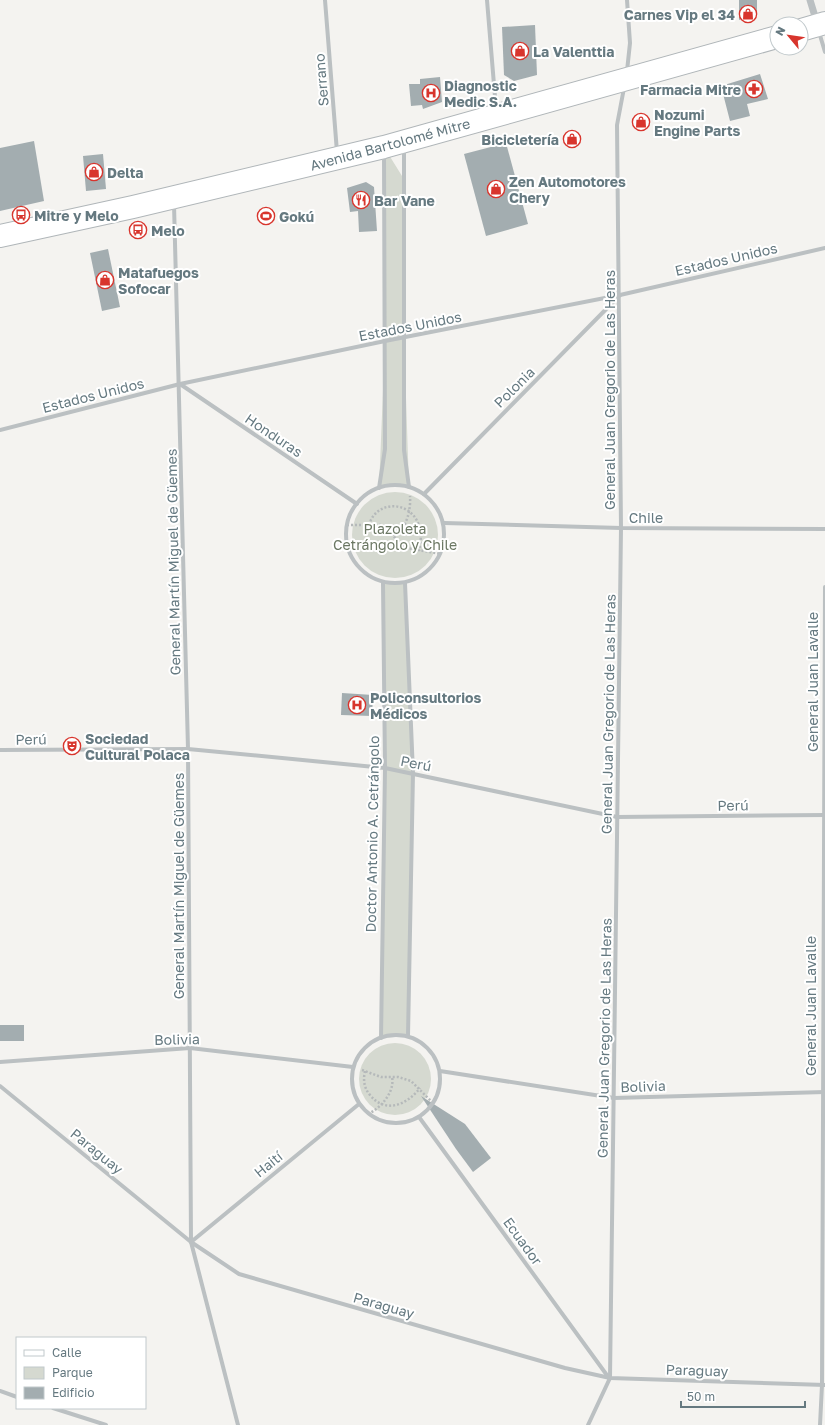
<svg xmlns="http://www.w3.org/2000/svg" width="825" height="1425" viewBox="0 0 825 1425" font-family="'Golos Text',sans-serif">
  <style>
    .green { fill: #d5d9d0 }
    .building { fill: #a3adb0 }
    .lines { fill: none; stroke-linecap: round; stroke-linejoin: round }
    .secondary-casing { stroke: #b0b6b9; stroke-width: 24 }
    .path { stroke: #b5b9ba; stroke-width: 2.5; stroke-dasharray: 2 2; stroke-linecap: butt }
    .minor { stroke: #bbc0c2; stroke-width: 4 }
    .tertiary { stroke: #bbc0c2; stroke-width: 7 }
    .secondary { stroke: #fff; stroke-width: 22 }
    .labels { text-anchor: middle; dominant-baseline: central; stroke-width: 4; stroke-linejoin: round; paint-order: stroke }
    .poi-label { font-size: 14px; font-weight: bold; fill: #657980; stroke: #fff; text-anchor: start }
    .street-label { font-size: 14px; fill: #657980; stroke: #fff }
    .park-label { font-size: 14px; fill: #6b7763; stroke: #fff }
  </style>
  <rect width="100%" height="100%" fill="#f4f3f0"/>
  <g class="green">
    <polygon points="384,147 402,176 404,338 409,487 395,485 379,488 385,341"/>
    <circle cx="395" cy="535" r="43"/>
    <polygon points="383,583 405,583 413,773 408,1036 381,1038 385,768"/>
    <circle cx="395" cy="1079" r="36"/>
  </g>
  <g class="building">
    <polygon points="739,0 757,0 757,13 739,20"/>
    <polygon points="535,25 537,75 514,81 504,75 502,27"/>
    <polygon points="760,74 768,99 747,104 750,116 730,121 721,86"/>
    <polygon points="440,77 442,102 423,109 422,105 411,106 409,84 420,84 420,79"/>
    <polygon points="34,141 44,201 0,211 0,148"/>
    <polygon points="506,143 528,224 486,236 464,154"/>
    <polygon points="103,154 106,189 86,191 83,156"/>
    <polygon points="366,182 374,187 377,231 359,232 358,211 350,212 347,188"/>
    <polygon points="108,249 120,307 102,311 90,253"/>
    <polygon points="342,693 373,695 372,716 341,715"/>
    <rect x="0" y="1025" width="24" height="16"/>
    <polygon points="421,1096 465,1124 491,1158 473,1172 456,1149"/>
  </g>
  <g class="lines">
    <defs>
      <g id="secondary">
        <polyline points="801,30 825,23"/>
        <polyline points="0,236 133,207 384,147 777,37"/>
      </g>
    </defs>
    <use href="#secondary" class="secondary-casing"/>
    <g class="path">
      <polyline points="347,525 383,525 397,540 407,548 441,554"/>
      <path d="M369,525C378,493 431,502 419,551"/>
      <path d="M393,535C407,530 411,509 410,496"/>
      <polyline points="362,1070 381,1077 398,1077 411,1081 433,1103"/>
      <path d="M365,1071C363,1080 364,1088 370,1095C385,1114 407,1105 420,1088"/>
      <path d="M368,1114C381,1108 395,1092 392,1077"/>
    </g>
    <g class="minor">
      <polyline points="325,0 337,152"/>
      <polyline points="487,0 496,109"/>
      <polyline points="627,0 630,43 627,71"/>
      <polyline points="819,32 825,52"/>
      <polyline points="404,148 404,450 409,487"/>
      <polyline points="174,204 188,749 191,1242 238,1425"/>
      <polyline points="180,384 357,504"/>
      <polyline points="0,430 180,384 385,341 620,295 825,248"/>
      <circle cx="395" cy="534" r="49"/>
      <polyline points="379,488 385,449 384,153"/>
      <polyline points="424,494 620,295"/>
      <polyline points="444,523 621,528 825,529"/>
      <polyline points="405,583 413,773 408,1036"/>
      <polyline points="0,750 188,749 385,768 617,817 825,815"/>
      <circle cx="396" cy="1079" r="44"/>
      <polyline points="381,1038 385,768 383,583"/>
      <polyline points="0,1062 190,1048 353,1067"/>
      <polyline points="440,1071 614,1098 825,1092"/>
      <polyline points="0,1086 191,1242 239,1274 565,1368 610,1378 825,1385"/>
      <polyline points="419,1117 609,1378"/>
      <polyline points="191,1242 359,1104"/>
      <polyline points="0,1391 17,1397"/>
      <polyline points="53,1408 106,1425"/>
      <polyline points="588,1425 610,1378 621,528 617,125 624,88"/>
      <polyline points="820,1425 822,1385 825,587"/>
    </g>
    <polyline class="tertiary" points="810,0 817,23"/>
    <use href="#secondary" class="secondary"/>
  </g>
  <defs>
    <symbol id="shop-ring" viewBox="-11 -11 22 22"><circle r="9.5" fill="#fff" stroke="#d8352d" stroke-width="1.5"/><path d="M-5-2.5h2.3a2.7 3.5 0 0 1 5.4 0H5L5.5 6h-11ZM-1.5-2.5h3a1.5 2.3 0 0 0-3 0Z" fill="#d8352d"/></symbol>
    <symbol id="pharmacy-ring" viewBox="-11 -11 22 22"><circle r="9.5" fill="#fff" stroke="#d8352d" stroke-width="1.5"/><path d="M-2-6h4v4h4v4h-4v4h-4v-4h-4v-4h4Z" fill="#d8352d"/></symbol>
    <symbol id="hospital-ring" viewBox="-11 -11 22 22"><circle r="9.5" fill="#fff" stroke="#d8352d" stroke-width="1.5"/><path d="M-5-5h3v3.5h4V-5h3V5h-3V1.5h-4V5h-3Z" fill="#d8352d"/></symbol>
    <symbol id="restaurant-ring" viewBox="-11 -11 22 22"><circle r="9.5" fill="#fff" stroke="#d8352d" stroke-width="1.5"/><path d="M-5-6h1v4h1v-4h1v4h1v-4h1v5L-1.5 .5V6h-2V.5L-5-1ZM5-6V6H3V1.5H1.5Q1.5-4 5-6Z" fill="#d8352d"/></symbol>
    <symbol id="bus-ring" viewBox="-11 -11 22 22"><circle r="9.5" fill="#fff" stroke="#d8352d" stroke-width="1.5"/><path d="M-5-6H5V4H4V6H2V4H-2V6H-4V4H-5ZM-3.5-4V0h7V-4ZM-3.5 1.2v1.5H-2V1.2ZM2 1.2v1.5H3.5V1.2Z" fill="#d8352d"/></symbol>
    <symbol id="stadium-ring" viewBox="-11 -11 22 22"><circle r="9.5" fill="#fff" stroke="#d8352d" stroke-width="1.5"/><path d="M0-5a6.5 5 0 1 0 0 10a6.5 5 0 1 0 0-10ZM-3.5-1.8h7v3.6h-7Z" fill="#d8352d"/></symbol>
    <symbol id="theatre-ring" viewBox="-11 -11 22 22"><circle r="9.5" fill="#fff" stroke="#d8352d" stroke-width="1.5"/><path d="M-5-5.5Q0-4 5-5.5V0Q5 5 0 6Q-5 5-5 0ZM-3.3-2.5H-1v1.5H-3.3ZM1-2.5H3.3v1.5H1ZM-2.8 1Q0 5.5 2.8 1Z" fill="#d8352d"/></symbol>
  </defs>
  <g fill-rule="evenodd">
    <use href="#shop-ring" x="738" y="4" width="20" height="20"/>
    <use href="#shop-ring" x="510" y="41" width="20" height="20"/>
    <use href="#pharmacy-ring" x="744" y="79" width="20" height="20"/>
    <use href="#hospital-ring" x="421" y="83" width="20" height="20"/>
    <use href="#shop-ring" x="631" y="112" width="20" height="20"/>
    <use href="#shop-ring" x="562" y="129" width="20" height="20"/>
    <use href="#shop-ring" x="84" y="162" width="20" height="20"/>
    <use href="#shop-ring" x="486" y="179" width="20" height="20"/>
    <use href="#restaurant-ring" x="351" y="190" width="20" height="20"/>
    <use href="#bus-ring" x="11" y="205" width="20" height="20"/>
    <use href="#stadium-ring" x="256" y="206" width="20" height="20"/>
    <use href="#bus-ring" x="128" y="220" width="20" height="20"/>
    <use href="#shop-ring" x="95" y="270" width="20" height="20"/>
    <use href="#hospital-ring" x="347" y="695" width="20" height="20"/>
    <use href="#theatre-ring" x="62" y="736" width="20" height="20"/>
  </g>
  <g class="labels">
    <g class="poi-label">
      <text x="735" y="14" text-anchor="end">Carnes Vip el 34</text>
      <text x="533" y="51">La Valenttia</text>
      <text x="444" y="85">Diagnostic<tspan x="444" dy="16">Medic S.A.</tspan></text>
      <text x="741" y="89" text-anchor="end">Farmacia Mitre</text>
      <text x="654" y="114">Nozumi<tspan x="654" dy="16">Engine Parts</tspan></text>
      <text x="559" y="139" text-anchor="end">Bicicletería</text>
      <text x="107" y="172">Delta</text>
      <text x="509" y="181">Zen Automotores<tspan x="509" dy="16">Chery</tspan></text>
      <text x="374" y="200">Bar Vane</text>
      <text x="34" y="215">Mitre y Melo</text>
      <text x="279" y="216">Gokú</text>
      <text x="151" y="230">Melo</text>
      <text x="118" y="272">Matafuegos<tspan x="118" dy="16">Sofocar</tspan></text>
      <text x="370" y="697">Policonsultorios<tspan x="370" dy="16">Médicos</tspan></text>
      <text x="85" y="738">Sociedad<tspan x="85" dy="16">Cultural Polaca</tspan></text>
    </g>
    <g class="street-label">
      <text transform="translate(321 80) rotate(-95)">Serrano</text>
      <text transform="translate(390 144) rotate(-15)">Avenida Bartolomé Mitre</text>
      <text transform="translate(726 259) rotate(-13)">Estados Unidos</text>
      <text transform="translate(410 326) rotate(-11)">Estados Unidos</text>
      <text transform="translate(514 387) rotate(-45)">Polonia</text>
      <text transform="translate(609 390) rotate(-90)">General Juan Gregorio de Las Heras</text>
      <text transform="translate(93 395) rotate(-14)">Estados Unidos</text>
      <text transform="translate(274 435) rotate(34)">Honduras</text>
      <text x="646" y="517">Chile</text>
      <text transform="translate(173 562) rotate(-91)">General Martín Miguel de Güemes</text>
      <text transform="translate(812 682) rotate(-90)">General Juan Lavalle</text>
      <text transform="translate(608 714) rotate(-89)">General Juan Gregorio de Las Heras</text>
      <text transform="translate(31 739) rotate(-1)">Perú</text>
      <text transform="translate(416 763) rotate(11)">Perú</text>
      <text transform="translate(733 805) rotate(-1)">Perú</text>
      <text transform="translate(372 834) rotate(-89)">Doctor Antonio A. Cetrángolo</text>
      <text transform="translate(178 886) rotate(-90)">General Martín Miguel de Güemes</text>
      <text transform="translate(810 1006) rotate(-90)">General Juan Lavalle</text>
      <text transform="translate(604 1038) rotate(-89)">General Juan Gregorio de Las Heras</text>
      <text transform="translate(177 1039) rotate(-1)">Bolivia</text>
      <text transform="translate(643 1086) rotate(-2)">Bolivia</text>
      <text transform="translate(97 1151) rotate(39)">Paraguay</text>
      <text transform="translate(268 1164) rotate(-39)">Haití</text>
      <text transform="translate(523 1241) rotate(54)">Ecuador</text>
      <text transform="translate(384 1305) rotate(16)">Paraguay</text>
      <text transform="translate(697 1370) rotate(2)">Paraguay</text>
    </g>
    <g class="park-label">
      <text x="395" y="528">Plazoleta<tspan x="395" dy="16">Cetrángolo y Chile</tspan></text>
    </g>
  </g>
  <rect x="16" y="1337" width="130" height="72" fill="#ffffff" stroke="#c1c9cc"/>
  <rect x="24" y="1350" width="20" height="6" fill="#ffffff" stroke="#c1c9cc"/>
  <text x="52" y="1357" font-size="12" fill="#657980">Calle</text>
  <rect x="24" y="1367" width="20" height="12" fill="#d5d9d0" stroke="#c1c9cc"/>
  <text x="52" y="1377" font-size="12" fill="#657980">Parque</text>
  <rect x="24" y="1387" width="20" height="12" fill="#a3adb0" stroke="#c1c9cc"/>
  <text x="52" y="1397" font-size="12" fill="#657980">Edificio</text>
  <g transform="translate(789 36) rotate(299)"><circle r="19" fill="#ffffff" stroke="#c1c9cc"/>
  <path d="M0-3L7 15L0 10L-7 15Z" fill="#d8352d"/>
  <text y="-6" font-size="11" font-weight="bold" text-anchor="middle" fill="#657980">N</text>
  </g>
  <path d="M681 1401v6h124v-6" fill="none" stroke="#657980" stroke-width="2"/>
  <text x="687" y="1401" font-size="12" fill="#657980" stroke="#ffffff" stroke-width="3" paint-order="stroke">50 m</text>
</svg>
